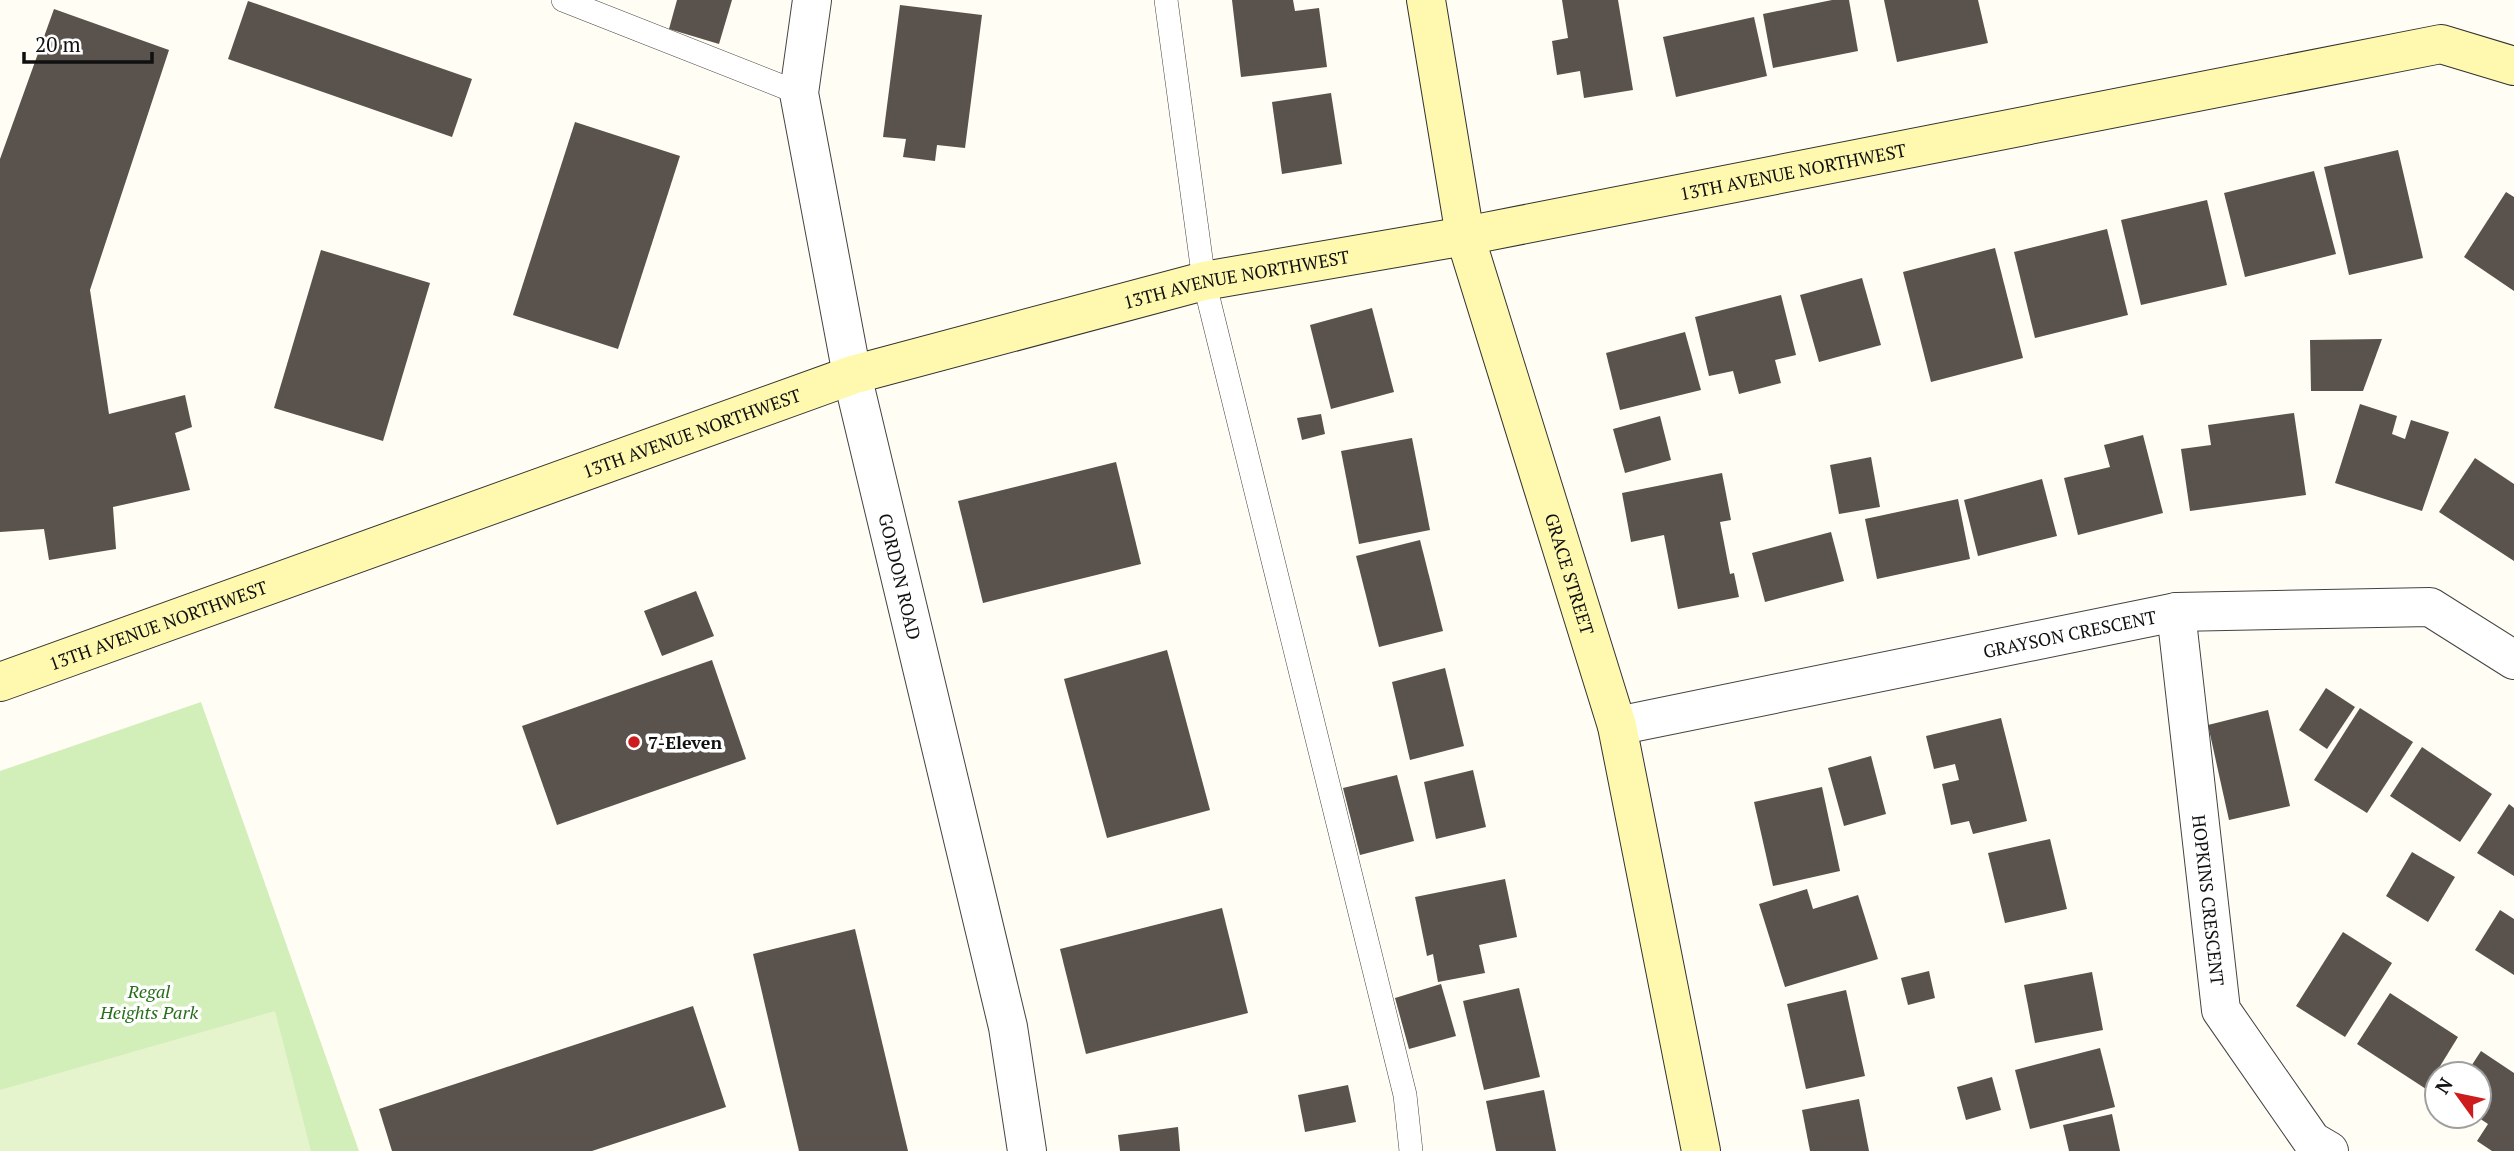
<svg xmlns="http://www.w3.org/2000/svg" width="2514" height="1151" viewBox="0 0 2514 1151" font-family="'PT Serif',serif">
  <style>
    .green { fill: #d2eeb9 }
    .pitch { fill: #e5f4cc }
    .building { fill: #5a524c }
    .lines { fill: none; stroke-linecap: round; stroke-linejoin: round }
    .lane-casing { stroke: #434343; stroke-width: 24 }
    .street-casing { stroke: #434343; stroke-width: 40 }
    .secondary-casing { stroke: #323232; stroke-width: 40 }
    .lane { stroke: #fff; stroke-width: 23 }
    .street { stroke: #fff; stroke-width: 38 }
    .secondary { stroke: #fff9af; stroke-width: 38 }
    .poi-dot { fill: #cd1c1d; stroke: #fff; stroke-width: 2.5 }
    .labels { text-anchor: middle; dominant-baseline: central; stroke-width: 7; stroke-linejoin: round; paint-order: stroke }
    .street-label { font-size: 18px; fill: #101010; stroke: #fff }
    .poi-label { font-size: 18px; font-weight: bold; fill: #101010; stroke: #fff; text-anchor: start }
    .park-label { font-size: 18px; font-style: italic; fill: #286f1a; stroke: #fff }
  </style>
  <rect width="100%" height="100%" fill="#fffdf4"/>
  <polygon class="green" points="201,702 359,1151 0,1151 0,771"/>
  <polygon class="pitch" points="275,1011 311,1151 0,1151 0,1090"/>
  <g class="building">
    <polygon points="677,0 732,0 719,44 669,29"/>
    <polygon points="1232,0 1293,0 1295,11 1319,8 1327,67 1241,77"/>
    <polygon points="1562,0 1618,0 1633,90 1584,98 1580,71 1557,75 1552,41 1568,38"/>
    <polygon points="1832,0 1849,0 1858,51 1773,68 1763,14"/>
    <polygon points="1884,0 1978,0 1988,43 1897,62"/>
    <polygon points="248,1 472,79 452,137 228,59"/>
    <polygon points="900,5 982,15 965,148 937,145 935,161 903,157 906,139 883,137"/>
    <polygon points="54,9 169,50 90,290 109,414 185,395 192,427 175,433 190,490 113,507 116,549 49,560 44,529 0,532 0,159"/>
    <polygon points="1754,17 1767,76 1676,97 1663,37"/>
    <polygon points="1331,93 1342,164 1282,174 1272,102"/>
    <polygon points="575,122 680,156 618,349 513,315"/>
    <polygon points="2398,150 2423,258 2349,275 2324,167"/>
    <polygon points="2314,171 2336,254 2245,277 2224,193"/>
    <polygon points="2506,192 2514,197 2514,291 2464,257"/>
    <polygon points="2207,200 2227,285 2141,305 2121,220"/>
    <polygon points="2107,229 2128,315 2035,338 2014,252"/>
    <polygon points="1995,248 2023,358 1931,382 1903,272"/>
    <polygon points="321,250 430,283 383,441 274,408"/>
    <polygon points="1862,278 1881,345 1819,362 1800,295"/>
    <polygon points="1781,295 1796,355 1775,360 1781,383 1739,394 1733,371 1709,376 1695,317"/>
    <polygon points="1372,308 1394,392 1331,409 1310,325"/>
    <polygon points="1685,332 1701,390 1620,410 1606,353"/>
    <polygon points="2382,339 2363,391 2311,391 2310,340"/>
    <polygon points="2360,404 2397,416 2392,434 2405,439 2411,420 2449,432 2422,511 2335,483"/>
    <polygon points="2294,413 2306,495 2190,511 2181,449 2211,445 2208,425"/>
    <polygon points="1321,414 1325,434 1302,440 1297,418"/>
    <polygon points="1660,416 1671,460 1625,473 1613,429"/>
    <polygon points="2143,435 2163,513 2078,535 2064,478 2110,467 2104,445"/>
    <polygon points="1412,438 1430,530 1359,544 1341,451"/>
    <polygon points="1871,457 1880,507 1839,514 1830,465"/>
    <polygon points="2475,458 2514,484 2514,561 2439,512"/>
    <polygon points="1116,462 1141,564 983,603 958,501"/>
    <polygon points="1722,473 1731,520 1720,522 1730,574 1734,573 1739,597 1678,609 1664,535 1631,542 1622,493"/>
    <polygon points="2042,479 2057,536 1978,556 1964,500"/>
    <polygon points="1958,499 1970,559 1877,579 1865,519"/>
    <polygon points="1831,532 1844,581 1765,602 1752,553"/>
    <polygon points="1420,540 1443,631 1379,647 1356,556"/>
    <polygon points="696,591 714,636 662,656 644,611"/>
    <polygon points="1167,650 1210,810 1107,838 1064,679"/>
    <polygon points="712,660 746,759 557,825 522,726"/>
    <polygon points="1445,668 1464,746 1410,760 1392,682"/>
    <polygon points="2326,688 2355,707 2327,749 2299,730"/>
    <polygon points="2360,708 2413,742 2367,813 2314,780"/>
    <polygon points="2268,710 2290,806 2229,820 2208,725"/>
    <polygon points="2001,718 2027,821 1973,834 1969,821 1951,825 1942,784 1959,780 1955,764 1934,769 1926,736"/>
    <polygon points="2422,747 2492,794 2460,842 2390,796"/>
    <polygon points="1871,756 1886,814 1844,826 1828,768"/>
    <polygon points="1473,770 1486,827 1436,839 1424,782"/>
    <polygon points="1397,775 1414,841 1360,855 1343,788"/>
    <polygon points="1822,787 1840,871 1773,886 1754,802"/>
    <polygon points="2509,804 2514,808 2514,876 2477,853"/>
    <polygon points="2050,839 2067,909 2005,923 1988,853"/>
    <polygon points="2412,852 2455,877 2428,922 2386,896"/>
    <polygon points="1505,879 1517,937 1479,945 1485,973 1438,982 1433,954 1427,956 1415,897"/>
    <polygon points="1807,889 1813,909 1858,895 1878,959 1785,987 1759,904"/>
    <polygon points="1222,908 1248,1013 1086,1054 1060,949"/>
    <polygon points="2500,910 2514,919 2514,975 2475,950"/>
    <polygon points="855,929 908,1151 799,1151 753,954"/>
    <polygon points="2343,932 2392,963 2345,1037 2296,1006"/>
    <polygon points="1929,971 1935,998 1908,1005 1901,978"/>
    <polygon points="2092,972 2103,1030 2035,1043 2024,985"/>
    <polygon points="1441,984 1456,1036 1409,1049 1395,998"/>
    <polygon points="1519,988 1540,1077 1484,1090 1463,1001"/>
    <polygon points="1846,990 1865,1076 1806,1089 1787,1004"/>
    <polygon points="2390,993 2458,1037 2426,1089 2357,1044"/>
    <polygon points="693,1006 726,1107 592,1151 392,1151 379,1109"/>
    <polygon points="2100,1048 2115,1107 2030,1129 2015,1070"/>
    <polygon points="2481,1051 2514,1073 2514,1151 2492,1151 2477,1141 2488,1124 2476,1116 2479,1116 2479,1074 2466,1074"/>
    <polygon points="1992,1077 2001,1110 1966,1120 1957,1087"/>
    <polygon points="1348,1085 1356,1122 1305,1132 1298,1095"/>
    <polygon points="1544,1090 1556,1151 1496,1151 1486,1101"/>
    <polygon points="1859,1099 1869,1151 1810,1151 1802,1110"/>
    <polygon points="2112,1114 2120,1151 2069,1151 2063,1125"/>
    <polygon points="1178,1127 1180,1151 1120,1151 1118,1135"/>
  </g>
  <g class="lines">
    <defs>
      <g id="lane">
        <polyline points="563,0 799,93"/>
        <polyline points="1166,0 1204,281 1405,1095 1411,1151"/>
      </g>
      <g id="street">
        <path id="s1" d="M812,0L799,93L852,375L1008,1027L1027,1151"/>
        <path id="s2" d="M2176,612L2221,1010L2312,1141L2329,1151"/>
        <path id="s3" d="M1617,726L2176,612L2430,607L2514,660"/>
      </g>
      <g id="secondary">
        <path id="s4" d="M1426,0L1465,236L1617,726L1701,1151"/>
        <path id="s5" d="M0,682L852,375L1204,281L1465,236L2441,44L2514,66"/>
      </g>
    </defs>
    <use href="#lane" class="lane-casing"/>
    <use href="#street" class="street-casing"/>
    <use href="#secondary" class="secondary-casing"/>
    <use href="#lane" class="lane"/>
    <use href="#street" class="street"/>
    <use href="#secondary" class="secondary"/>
  </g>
  <circle class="poi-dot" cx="634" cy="742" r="7"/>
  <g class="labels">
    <g class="street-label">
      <text stroke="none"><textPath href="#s5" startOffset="1869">13TH AVENUE NORTHWEST</textPath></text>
      <text stroke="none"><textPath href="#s5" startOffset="1302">13TH AVENUE NORTHWEST</textPath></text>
      <text stroke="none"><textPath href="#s5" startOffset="735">13TH AVENUE NORTHWEST</textPath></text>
      <text stroke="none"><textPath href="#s4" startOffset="593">GRACE STREET</textPath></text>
      <text stroke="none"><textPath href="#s1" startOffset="588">GORDON ROAD</textPath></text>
      <text stroke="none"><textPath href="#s5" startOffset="168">13TH AVENUE NORTHWEST</textPath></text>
      <text stroke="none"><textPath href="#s3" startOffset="462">GRAYSON CRESCENT</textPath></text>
      <text stroke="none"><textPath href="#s2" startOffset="290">HOPKINS CRESCENT</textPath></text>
    </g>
    <g class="poi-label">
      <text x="648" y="742">7-Eleven</text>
    </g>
    <g class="park-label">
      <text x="149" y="991">Regal<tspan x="149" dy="21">Heights Park</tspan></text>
    </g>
  </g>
  <g transform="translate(2458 1095) rotate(303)"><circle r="33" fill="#ffffff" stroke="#9f9f9f" stroke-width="2"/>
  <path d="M0-5L12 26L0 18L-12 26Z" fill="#cd1c1d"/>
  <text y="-10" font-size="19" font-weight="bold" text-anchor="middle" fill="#101010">N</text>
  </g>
  <path d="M24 52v10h128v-10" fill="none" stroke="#101010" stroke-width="3.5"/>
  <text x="35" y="52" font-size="21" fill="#101010" stroke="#ffffff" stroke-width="5" paint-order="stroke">20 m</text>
</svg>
